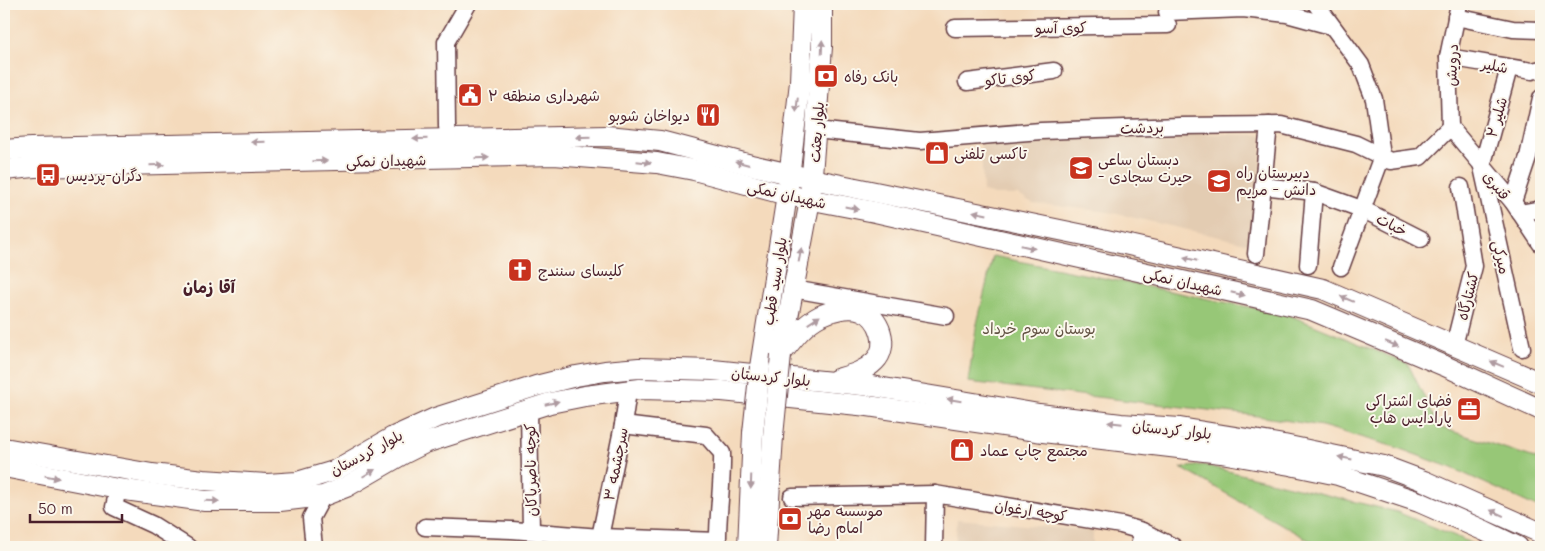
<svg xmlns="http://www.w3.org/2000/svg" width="1545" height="551" viewBox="0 0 1545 551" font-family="Mali,'Playpen Sans Arabic',sans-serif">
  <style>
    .built { fill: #e3ccb2 }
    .green { fill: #97c777; stroke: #707351 }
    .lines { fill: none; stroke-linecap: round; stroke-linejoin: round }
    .minor-casing { stroke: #643b41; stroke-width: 19 }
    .major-casing { stroke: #643b41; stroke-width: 22 }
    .minor { stroke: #fff; stroke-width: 16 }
    .major { stroke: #fff; stroke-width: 20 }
    .major-bridge-casing { stroke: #643b41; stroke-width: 22; stroke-linecap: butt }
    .major-bridge { stroke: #fff; stroke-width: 20 }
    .oneway { fill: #ae9aa0 }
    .labels { text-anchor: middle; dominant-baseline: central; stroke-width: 4; stroke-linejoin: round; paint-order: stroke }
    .street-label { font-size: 15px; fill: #4a1f2b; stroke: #fbf7ec }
    .poi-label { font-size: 15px; fill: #4a1f2b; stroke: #fbf7ec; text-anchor: start }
    .park-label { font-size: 15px; fill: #615142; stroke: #fbf7ec }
    .neighbourhood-label { font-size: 16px; font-weight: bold; fill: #4a1f2b; stroke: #fbf7ec }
  </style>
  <rect width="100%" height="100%" fill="#fbf7ec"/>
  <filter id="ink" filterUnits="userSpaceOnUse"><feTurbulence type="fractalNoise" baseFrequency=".02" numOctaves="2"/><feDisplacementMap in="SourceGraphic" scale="10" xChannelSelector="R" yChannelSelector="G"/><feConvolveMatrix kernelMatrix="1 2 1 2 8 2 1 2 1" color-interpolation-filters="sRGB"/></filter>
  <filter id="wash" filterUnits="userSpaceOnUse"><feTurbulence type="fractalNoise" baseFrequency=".0096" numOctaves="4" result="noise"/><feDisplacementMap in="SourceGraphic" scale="20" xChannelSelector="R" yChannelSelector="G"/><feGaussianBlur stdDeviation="1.12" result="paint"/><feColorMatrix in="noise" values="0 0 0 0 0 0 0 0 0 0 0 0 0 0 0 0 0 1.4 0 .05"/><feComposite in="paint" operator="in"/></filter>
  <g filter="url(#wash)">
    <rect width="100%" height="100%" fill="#f4dabc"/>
    <g class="built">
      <polygon points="1181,133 1262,135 1255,245 1108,212 1033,203 1018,195 994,195 983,191 981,145"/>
      <polygon points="957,519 1093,531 1093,547 955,547"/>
    </g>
    <g class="green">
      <polygon points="993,256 1289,315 1408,364 1439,427 1541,460 1541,509 1452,468 1395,447 1322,426 1251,415 968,382 976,328"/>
      <polygon points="1203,465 1397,512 1460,538 1478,547 1321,547 1181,468"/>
    </g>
  </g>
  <g filter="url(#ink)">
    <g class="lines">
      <defs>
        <g id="minor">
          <polyline points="1316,4 1361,65 1374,99 1382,156 1341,267"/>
          <polyline points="1167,12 1243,9 1287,14 1331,26"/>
          <polyline points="1456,17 1513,29 1541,30"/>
          <polyline points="955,28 1168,25"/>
          <polyline points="1448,57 1532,71 1541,69"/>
          <polyline points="1509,68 1482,167 1522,348"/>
          <polyline points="967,82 1054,71"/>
          <polyline points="1450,127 1513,202 1541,244"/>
          <polyline points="1450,127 1448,57 1459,4"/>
          <polyline points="816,130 920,141 1041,131 1180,126 1281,125 1356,144 1391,161 1420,157 1450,127"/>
          <polyline points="449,139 447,126 446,42 468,4"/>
          <polyline points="1263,186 1314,192 1364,210 1421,239"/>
          <polyline points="1513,202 1528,157 1541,98"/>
          <polyline points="1520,213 1541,209"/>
          <polyline points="1256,254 1269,125"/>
          <polyline points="1308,265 1314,192"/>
          <polyline points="793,289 946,316"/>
          <polyline points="1454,346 1474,266 1461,187"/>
          <polyline points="529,409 531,531"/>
          <path d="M623,425L706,435L722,453C723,484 717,515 718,547"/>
          <polyline points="118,489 114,507 153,525 188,547"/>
          <polyline points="792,497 935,494"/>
          <polyline points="425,527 512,530 600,537 718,541"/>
          <polyline points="600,537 623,425 628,391"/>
          <polyline points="314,547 311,518 323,496"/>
          <polyline points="934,547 935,494 1121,525 1142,531 1174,547"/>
          <polyline points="1139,547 1142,531"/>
        </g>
        <g id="major">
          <polyline points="4,150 31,148 120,146 607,136 660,141 751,165 812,179 1089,236 1323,289 1541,383"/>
          <polyline points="4,170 34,167 554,155 657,163 694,170 787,195 875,212 1312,310 1445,366 1541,410"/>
          <path d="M782,353C793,339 804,324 820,316C832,310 849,306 861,310C880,317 890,346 875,361C864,372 851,375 837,379"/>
          <polyline points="781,355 810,200 822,47 822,4"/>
          <polyline points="760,367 787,195 800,82 803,4"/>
          <polyline points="4,448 152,474 203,480 267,484 297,482 334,471 393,437 435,418 536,386 576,376 605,371 639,368 713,370 872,386 1039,414 1121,424 1180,428 1284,445 1384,466 1424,481 1541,533"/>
          <polyline points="4,467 118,489 205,501 280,501 323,496 346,487 403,454 425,443 550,403 585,396 640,389 722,391 868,406 1043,432 1221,453 1290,465 1338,475 1419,502 1485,531 1518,547"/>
          <polyline points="748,547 753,433"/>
          <polyline points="766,547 773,436"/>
        </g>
      </defs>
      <use href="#minor" class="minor-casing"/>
      <use href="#major" class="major-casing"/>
      <use href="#minor" class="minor"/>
      <use href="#major" class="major"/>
      <defs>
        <g id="major-bridge">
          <polyline points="753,433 760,367"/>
          <polyline points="773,436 781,355"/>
        </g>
      </defs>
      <use href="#major-bridge" class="major-bridge-casing"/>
      <use href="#major-bridge" class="major-bridge"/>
    </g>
    <defs><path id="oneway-solid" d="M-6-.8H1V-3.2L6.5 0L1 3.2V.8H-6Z" transform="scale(1.25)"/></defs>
    <g class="oneway">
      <use href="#oneway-solid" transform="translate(822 47) rotate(-88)"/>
      <use href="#oneway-solid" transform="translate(797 105) rotate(96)"/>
      <use href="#oneway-solid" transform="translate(583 137) rotate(179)"/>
      <use href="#oneway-solid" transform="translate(420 139) rotate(179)"/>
      <use href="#oneway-solid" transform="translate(258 142) rotate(179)"/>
      <use href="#oneway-solid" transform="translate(482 158) rotate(-2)"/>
      <use href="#oneway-solid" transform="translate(320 161) rotate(-1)"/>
      <use href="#oneway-solid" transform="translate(644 162) rotate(6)"/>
      <use href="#oneway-solid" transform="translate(742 163) rotate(-165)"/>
      <use href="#oneway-solid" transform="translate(157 165) rotate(-1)"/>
      <use href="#oneway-solid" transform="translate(852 208) rotate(11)"/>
      <use href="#oneway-solid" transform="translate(980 213) rotate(-168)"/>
      <use href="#oneway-solid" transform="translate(1028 247) rotate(13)"/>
      <use href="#oneway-solid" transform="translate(800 255) rotate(-79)"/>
      <use href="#oneway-solid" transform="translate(1190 259) rotate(-167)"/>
      <use href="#oneway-solid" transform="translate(1238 294) rotate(13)"/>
      <use href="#oneway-solid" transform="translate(1347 299) rotate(-157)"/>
      <use href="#oneway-solid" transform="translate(814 320) rotate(-33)"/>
      <use href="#oneway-solid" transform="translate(1392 344) rotate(23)"/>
      <use href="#oneway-solid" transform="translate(1497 364) rotate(-157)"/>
      <use href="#oneway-solid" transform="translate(954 400) rotate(-170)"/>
      <use href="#oneway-solid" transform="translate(552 403) rotate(-14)"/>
      <use href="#oneway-solid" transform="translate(1115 423) rotate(-174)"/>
      <use href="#oneway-solid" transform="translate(1345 458) rotate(-169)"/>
      <use href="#oneway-solid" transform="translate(369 473) rotate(-30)"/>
      <use href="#oneway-solid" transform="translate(52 477) rotate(11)"/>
      <use href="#oneway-solid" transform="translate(751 482) rotate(92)"/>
      <use href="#oneway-solid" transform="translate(212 501) rotate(1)"/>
      <use href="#oneway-solid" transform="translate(1497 513) rotate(-156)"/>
    </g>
  </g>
  <defs>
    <symbol id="bank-square" viewBox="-11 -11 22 22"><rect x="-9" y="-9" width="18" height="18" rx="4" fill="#c8321e" stroke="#fbf7ec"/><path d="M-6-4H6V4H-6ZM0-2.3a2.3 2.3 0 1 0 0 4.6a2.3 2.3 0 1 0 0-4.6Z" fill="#fff"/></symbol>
    <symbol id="civic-square" viewBox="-11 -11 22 22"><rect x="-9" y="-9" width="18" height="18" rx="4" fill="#c8321e" stroke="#fbf7ec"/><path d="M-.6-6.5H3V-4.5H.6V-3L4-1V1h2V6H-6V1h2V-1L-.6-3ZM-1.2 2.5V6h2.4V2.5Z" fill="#fff"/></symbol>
    <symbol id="restaurant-square" viewBox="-11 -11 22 22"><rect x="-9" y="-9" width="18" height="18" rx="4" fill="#c8321e" stroke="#fbf7ec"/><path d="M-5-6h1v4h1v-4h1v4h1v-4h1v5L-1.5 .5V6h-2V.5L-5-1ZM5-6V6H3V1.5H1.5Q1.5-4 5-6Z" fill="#fff"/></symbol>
    <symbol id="shop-square" viewBox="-11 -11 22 22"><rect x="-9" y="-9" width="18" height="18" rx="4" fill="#c8321e" stroke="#fbf7ec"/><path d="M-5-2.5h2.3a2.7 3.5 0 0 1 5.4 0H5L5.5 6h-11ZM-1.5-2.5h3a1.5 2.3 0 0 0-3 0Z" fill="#fff"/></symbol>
    <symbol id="school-square" viewBox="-11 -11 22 22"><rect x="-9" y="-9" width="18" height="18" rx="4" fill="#c8321e" stroke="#fbf7ec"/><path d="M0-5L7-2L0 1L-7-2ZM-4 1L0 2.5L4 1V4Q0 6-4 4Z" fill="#fff"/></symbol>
    <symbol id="bus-square" viewBox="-11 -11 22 22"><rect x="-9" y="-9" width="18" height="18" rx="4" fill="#c8321e" stroke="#fbf7ec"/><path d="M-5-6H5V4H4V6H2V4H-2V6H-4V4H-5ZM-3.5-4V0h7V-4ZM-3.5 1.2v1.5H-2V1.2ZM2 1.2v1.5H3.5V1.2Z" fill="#fff"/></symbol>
    <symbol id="church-square" viewBox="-11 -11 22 22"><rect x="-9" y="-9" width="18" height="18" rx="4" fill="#c8321e" stroke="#fbf7ec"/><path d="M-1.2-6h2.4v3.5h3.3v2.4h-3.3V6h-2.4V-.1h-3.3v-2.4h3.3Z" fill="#fff"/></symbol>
    <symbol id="office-square" viewBox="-11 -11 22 22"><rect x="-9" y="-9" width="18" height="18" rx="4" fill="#c8321e" stroke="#fbf7ec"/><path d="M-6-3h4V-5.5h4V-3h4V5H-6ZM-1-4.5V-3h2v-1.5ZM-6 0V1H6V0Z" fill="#fff"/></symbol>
  </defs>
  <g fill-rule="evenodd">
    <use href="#bank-square" x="812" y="62" width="28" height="28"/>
    <use href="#civic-square" x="456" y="81" width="28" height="28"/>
    <use href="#restaurant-square" x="694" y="101" width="28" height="28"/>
    <use href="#shop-square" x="923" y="139" width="28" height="28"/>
    <use href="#school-square" x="1067" y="154" width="28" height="28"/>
    <use href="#bus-square" x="34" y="161" width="28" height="28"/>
    <use href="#school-square" x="1205" y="167" width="28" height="28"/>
    <use href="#church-square" x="506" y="256" width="28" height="28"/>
    <use href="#office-square" x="1455" y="395" width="28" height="28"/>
    <use href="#shop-square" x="948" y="436" width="28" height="28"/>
    <use href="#bank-square" x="776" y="505" width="28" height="28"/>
  </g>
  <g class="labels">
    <g class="street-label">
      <text transform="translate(1061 27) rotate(-1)">کوی آسو</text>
      <text transform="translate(1451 65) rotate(-87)">درویش</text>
      <text transform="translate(1495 65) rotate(10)">شلیر</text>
      <text transform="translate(1010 77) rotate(-7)">کوی تاکو</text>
      <text transform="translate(1496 117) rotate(-74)">شلیر ۲</text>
      <text transform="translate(1142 127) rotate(-2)">بردشت</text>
      <text transform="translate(816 132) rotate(-86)">بلوار بعثت</text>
      <text transform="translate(386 160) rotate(-1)">شهیدان نمکی</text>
      <text transform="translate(1497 185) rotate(49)">قنبری</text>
      <text transform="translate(787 194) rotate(13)">شهیدان نمکی</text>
      <text transform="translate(1392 224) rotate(27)">خبات</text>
      <text transform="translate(1502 257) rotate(78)">میرکی</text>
      <text transform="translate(774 281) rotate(-81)">بلوار سید قطب</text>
      <text transform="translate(1183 281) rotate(13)">شهیدان نمکی</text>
      <text transform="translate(1467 296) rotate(-76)">کشتارگاه</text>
      <text transform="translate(771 376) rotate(6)">بلوار کردستان</text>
      <text transform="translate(1172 429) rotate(6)">بلوار کردستان</text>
      <text transform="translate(366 452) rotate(-28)">بلوار کردستان</text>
      <text transform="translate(615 464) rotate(-79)">سرچشمه ۳</text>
      <text transform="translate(530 470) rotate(-91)">کوچه ناصرپاکان</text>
      <text transform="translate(1031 510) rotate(9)">کوچه ارغوان</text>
    </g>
    <g class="poi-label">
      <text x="844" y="76">بانک رفاه</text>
      <text x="488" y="95">شهرداری منطقه ۲</text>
      <text x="690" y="115" text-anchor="end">دیواخان شوبو</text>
      <text x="954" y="153">تاکسی تلفنی</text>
      <text x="1098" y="159">دبستان ساعی<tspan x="1098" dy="17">- حیرت سجادی</tspan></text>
      <text x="1236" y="172">دبیرستان راه<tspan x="1236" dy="17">دانش - مریم</tspan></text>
      <text x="66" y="175">دگران-پردیس</text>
      <text x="538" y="270">کلیسای سنندج</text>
      <text x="1452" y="400" text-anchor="end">فضای اشتراکی<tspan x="1452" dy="17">پارادایس هاب</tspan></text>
      <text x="980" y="450">مجتمع چاپ عماد</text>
      <text x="808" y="510">موسسه مهر<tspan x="808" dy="17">امام رضا</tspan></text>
    </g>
    <g class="park-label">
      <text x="1039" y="328">بوستان سوم خرداد</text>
    </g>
    <g class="neighbourhood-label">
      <text x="209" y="286">آقا زمان</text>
    </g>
  </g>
  <rect width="1545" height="551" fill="none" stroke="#fbf7ec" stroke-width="20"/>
  <path d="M30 514v8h92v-8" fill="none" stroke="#4a1f2b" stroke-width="2.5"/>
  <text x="38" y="514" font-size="15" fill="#4a1f2b" stroke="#fbf7ec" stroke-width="4" paint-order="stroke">50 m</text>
</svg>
